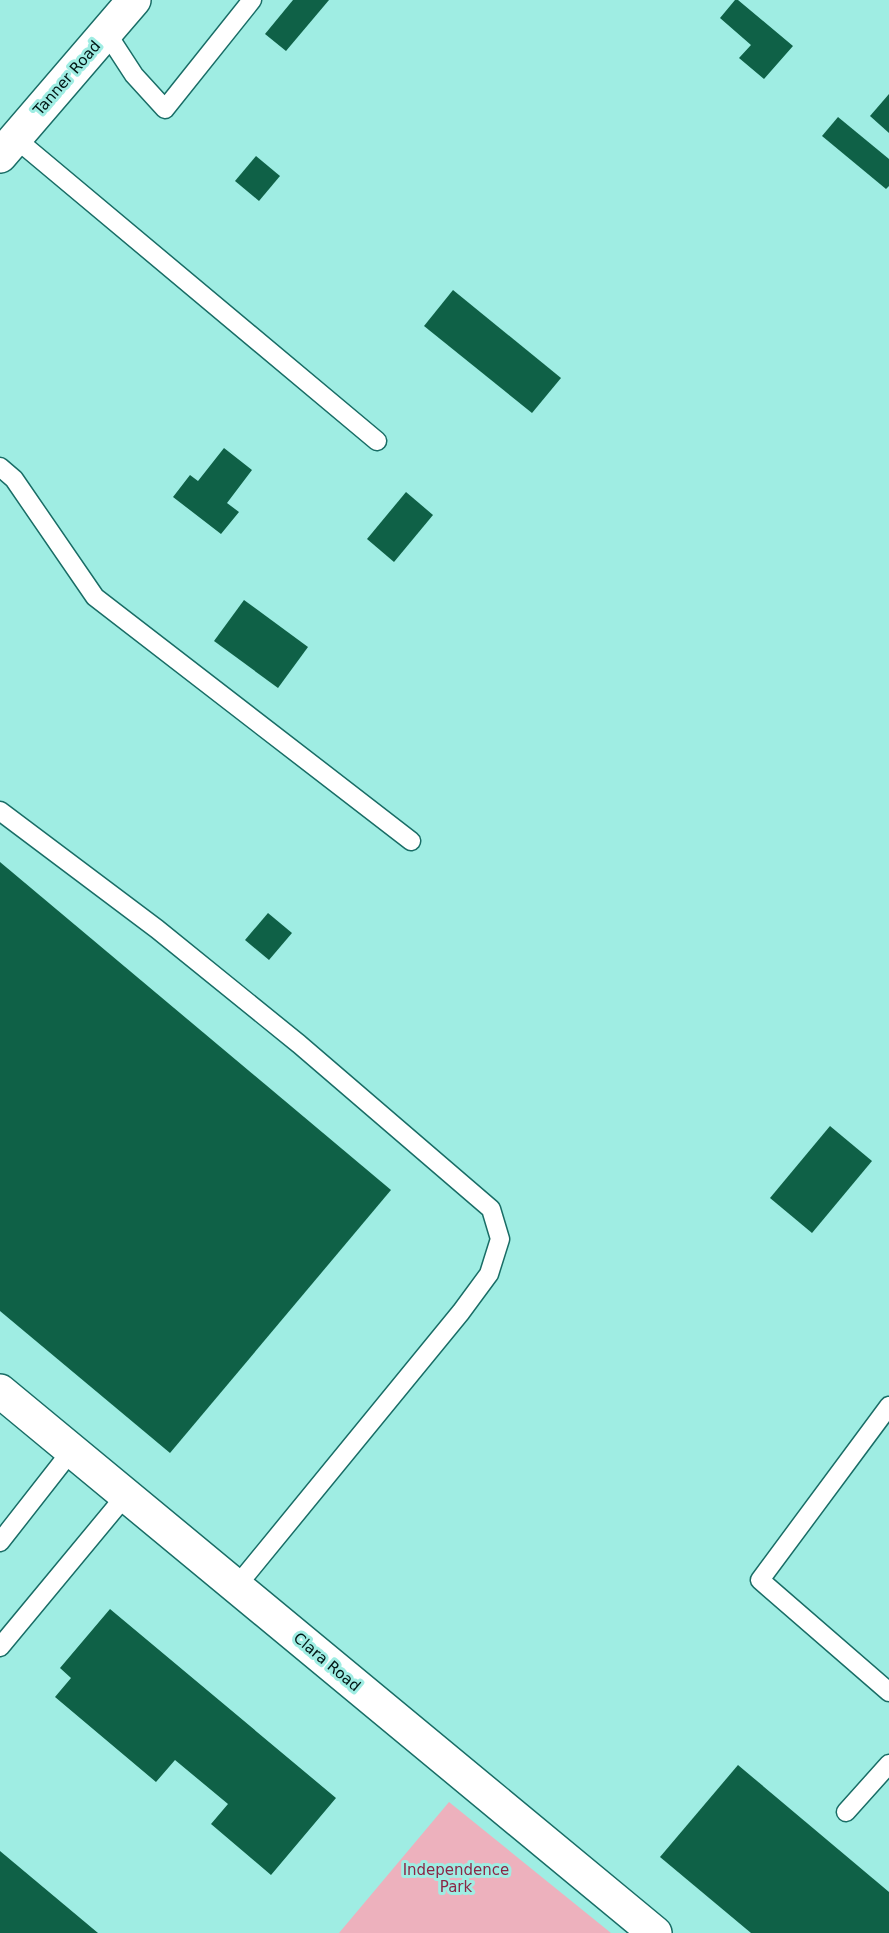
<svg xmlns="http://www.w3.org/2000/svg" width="889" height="1933" viewBox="0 0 889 1933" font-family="'DejaVu Sans',sans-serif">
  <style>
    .green { fill: #edb1bd }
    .building { fill: #0f6147 }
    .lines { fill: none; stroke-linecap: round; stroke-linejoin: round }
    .service-casing { stroke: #196d66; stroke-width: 21 }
    .minor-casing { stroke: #196d66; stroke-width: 36 }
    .secondary-casing { stroke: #196d66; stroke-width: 36 }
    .service { stroke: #fff; stroke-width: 18 }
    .minor { stroke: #fff; stroke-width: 33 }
    .secondary { stroke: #fff; stroke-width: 33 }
    .labels { text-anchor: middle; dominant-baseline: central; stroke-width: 6; stroke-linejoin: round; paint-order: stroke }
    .street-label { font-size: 15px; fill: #011614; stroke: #9fede3 }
    .park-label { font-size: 15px; fill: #8b2646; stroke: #9fede3 }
  </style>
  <rect width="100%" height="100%" fill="#9fede3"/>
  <polygon class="green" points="449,1802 611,1933 339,1933"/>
  <g class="building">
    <polygon points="293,0 329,0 286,51 265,34"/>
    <polygon points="735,0 738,0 793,46 764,79 739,58 751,45 720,18"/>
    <polygon points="889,94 889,133 870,116"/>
    <polygon points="838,117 889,159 889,186 886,189 822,136"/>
    <polygon points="256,156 280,176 259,201 235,181"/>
    <polygon points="453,290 561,378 532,413 424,326"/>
    <polygon points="224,448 252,470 227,503 239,512 221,534 173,497 190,475 198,481"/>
    <polygon points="406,492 433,515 394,562 367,539"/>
    <polygon points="244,600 308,647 278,688 214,641"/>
    <polygon points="0,862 391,1190 170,1453 0,1311"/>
    <polygon points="268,913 292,933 269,960 245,940"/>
    <polygon points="830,1126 872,1161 812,1233 770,1198"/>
    <polygon points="110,1609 336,1798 271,1875 211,1824 228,1804 175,1760 156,1782 55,1697 71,1678 60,1668"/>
    <polygon points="738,1765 889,1892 889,1933 751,1933 660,1857"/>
    <polygon points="0,1851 98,1933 0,1933"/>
  </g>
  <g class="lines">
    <defs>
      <g id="service">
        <polyline points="106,32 134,75 165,109 252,0"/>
        <polyline points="15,138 377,441"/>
        <polyline points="0,467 14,479 95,597 411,841"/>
        <polyline points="0,811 157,929 299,1044 491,1209 500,1239 489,1274 461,1312 236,1587"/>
        <polyline points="889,1406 760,1580 889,1692"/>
        <polyline points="0,1542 72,1450"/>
        <polyline points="0,1647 126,1495"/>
        <polyline points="846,1812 889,1764"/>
      </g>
      <polyline id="minor" points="0,1391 655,1933"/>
      <polyline id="secondary" points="0,156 134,0"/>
    </defs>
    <use href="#service" class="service-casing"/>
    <use href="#minor" class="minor-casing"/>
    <use href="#secondary" class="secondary-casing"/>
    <use href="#service" class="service"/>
    <use href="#minor" class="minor"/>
    <use href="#secondary" class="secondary"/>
  </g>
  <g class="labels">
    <g class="street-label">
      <text transform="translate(67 78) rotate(-49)">Tanner Road</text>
      <text transform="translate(327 1662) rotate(40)">Clara Road</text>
    </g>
    <g class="park-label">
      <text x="456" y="1870">Independence<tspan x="456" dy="17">Park</tspan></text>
    </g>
  </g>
</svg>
